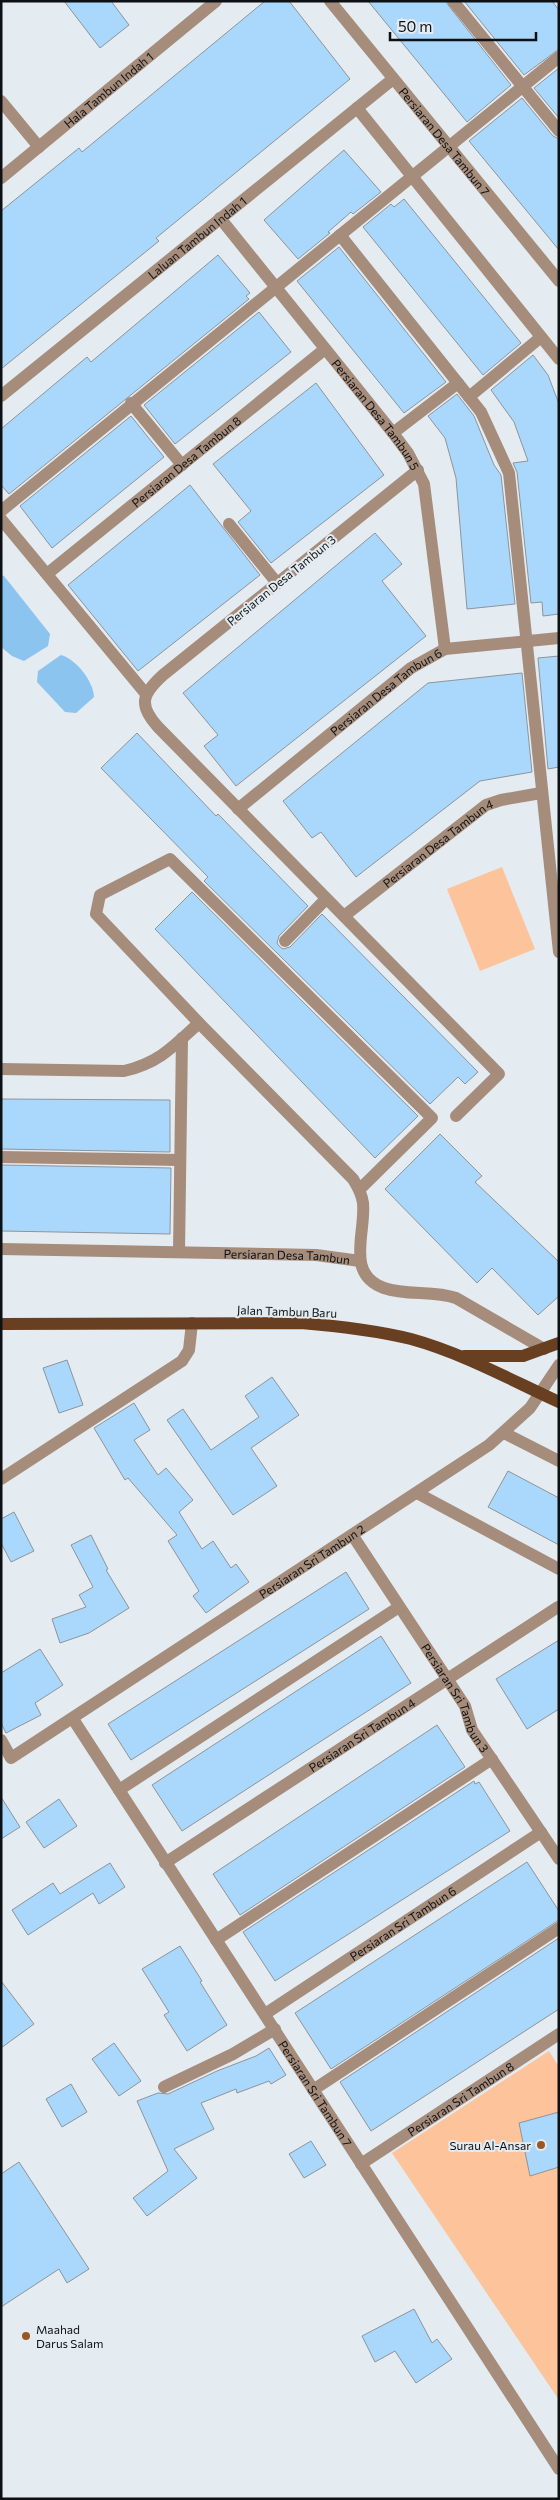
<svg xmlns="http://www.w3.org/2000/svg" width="560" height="2500" viewBox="0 0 560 2500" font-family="Commissioner,sans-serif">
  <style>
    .green { fill: #fdc39a }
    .water { fill: #8ac4ef }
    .building { fill: #aad8fc; stroke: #8d949a }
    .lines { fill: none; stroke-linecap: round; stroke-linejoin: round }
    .minor { stroke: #a58c7b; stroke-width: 12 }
    .major { stroke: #683f20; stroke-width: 12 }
    .poi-dot { fill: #995823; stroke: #e4ebf1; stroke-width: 2 }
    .labels { text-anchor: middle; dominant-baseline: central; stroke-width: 4; stroke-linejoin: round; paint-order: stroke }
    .street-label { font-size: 12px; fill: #0e1113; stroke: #e4ebf1 }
    .poi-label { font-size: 12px; fill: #0e1113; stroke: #e4ebf1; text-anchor: end }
  </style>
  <rect width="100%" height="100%" fill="#e4ebf1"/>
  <g class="green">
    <polygon points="502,867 535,949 480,971 447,889"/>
    <polygon points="549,2051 559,2067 559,2400 392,2153"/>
  </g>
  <g class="water">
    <polygon points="1,575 4,576 50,634 48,646 24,661 12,656 1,647"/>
    <path d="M61,655C77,660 93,681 94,697L76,713L65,712L37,682L38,671Z"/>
  </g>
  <g class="building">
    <polygon points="64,1 111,1 129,25 100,48"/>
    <polygon points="265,1 289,1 350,79 156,238 159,241 1,369 1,211 79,148 82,152"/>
    <polygon points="368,1 445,1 511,85 467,122"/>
    <polygon points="464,1 552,1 559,10 559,49 524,75"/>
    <polygon points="559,68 559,118 534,88"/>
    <polygon points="522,98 553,136 559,139 559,250 469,141"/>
    <polygon points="344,150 381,192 353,214 351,212 328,232 330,233 298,259 264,220"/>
    <polygon points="404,199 521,343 483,375 363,227 391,204 394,207"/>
    <polygon points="339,247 446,382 404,413 297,281"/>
    <polygon points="218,255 250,293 246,296 249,299 9,494 1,485 1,429 87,357 91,362"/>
    <polygon points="259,312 291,352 175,444 144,405"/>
    <polygon points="533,355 548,375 559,404 559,614 543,616 542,602 531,603 517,472 513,463 528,461 514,422 491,390"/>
    <polygon points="316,383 384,475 271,563 238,522 251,511 213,464"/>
    <polygon points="457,394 474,416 494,465 501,475 515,604 467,609 456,478 445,438 428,416"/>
    <polygon points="131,416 164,457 52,548 20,506"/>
    <polygon points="190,485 260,575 138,671 68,585"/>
    <polygon points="375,533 402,564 382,581 426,636 236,786 204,746 218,735 183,693"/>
    <polygon points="559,656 559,767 548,769 538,658"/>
    <polygon points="522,673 532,772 480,781 356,877 321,832 312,838 283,801 428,683"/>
    <polygon points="137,733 216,816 218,814 308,906 279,936 277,943 279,946 283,949 290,947 322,914 478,1072 465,1084 458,1077 430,1104 204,881 208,877 101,768"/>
    <polygon points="192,892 418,1116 375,1158 155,929"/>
    <polygon points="1,1099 170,1100 170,1152 1,1149"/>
    <polygon points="440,1134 482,1176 475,1182 559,1262 559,1296 538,1315 492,1268 477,1283 385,1189"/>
    <polygon points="1,1165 171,1168 170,1234 1,1231"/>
    <polygon points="67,1360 83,1405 59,1413 43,1368"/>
    <polygon points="272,1377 299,1415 251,1448 277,1486 233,1515 167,1420 183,1409 211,1450 259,1417 245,1396"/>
    <polygon points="134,1403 150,1430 134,1440 158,1475 166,1468 193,1500 179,1512 202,1549 213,1541 231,1568 236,1564 249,1582 206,1613 193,1596 199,1591 168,1541 177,1535 128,1478 125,1480 94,1428"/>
    <polygon points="508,1471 559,1498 559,1545 488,1507"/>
    <polygon points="14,1512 34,1551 11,1562 1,1543 1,1519"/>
    <polygon points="91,1535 108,1569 106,1570 129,1608 89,1633 60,1643 52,1619 86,1607 79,1595 93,1587 71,1545"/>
    <polygon points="346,1572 369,1609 131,1760 108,1724"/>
    <polygon points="381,1636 411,1683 182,1831 152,1785"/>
    <polygon points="559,1640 559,1709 527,1729 496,1679"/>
    <polygon points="40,1649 63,1685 35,1703 41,1715 6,1733 1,1723 1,1673"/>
    <polygon points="437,1725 465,1767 240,1915 213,1874"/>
    <polygon points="474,1781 475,1784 479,1782 510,1831 275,1981 243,1932"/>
    <polygon points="1,1797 20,1827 1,1839"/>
    <polygon points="59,1799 77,1826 44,1848 26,1822"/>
    <polygon points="527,1862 559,1911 559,1920 331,2069 295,2013"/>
    <polygon points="110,1863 125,1887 99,1904 93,1893 28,1935 12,1910 53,1883 60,1894"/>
    <polygon points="559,1938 559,2009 371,2131 340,2082"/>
    <polygon points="180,1946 202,1981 200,1982 227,2025 187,2051 164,2015 169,2012 142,1969"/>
    <polygon points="1,1981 34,2024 1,2048"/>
    <polygon points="114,2043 141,2081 119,2096 92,2059"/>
    <polygon points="269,2048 286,2075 271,2084 269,2081 237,2093 236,2089 201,2103 214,2129 174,2149 197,2178 147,2216 133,2198 168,2171 137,2101 158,2093 168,2094 217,2071 256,2056"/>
    <polygon points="71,2084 87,2112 62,2127 46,2099"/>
    <polygon points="559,2112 559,2167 530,2176 519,2123"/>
    <polygon points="311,2141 326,2165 304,2178 289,2154"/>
    <polygon points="19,2162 89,2269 67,2283 59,2269 1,2307 1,2174"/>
    <polygon points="414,2309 432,2343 437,2339 452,2359 416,2383 395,2351 375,2362 362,2336"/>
  </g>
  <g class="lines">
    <g class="minor">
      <path id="s1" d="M330,1L559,281"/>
      <polyline points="453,1 559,131"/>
      <polyline points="1,101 39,147"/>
      <polyline points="357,108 559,359"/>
      <path id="s2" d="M1,178L216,1"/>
      <path id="s3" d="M220,218L393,433L408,453L424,484L445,649"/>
      <polyline points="340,235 481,412 509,473 559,952"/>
      <path id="s4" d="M1,396L393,79"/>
      <polyline points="469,397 541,337"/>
      <polyline points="131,403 182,465"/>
      <polyline points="393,433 458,383"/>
      <path d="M418,470L163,675C142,694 138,705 158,727L499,1074L456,1116"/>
      <polyline points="1,511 559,57"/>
      <polyline points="1,519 146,694"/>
      <polyline points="229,524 277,583"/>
      <path id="s5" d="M47,574L325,349"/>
      <path id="s6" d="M238,809L411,668L445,649L559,638"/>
      <path id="s7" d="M344,916L486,805L501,800L541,793"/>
      <polyline points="285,941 326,899"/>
      <path d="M1,1069L124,1071C159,1063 174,1046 199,1023"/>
      <polyline points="1,1157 180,1160"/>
      <path d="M360,1189L432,1118L170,859L100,895L96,914L199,1023L353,1179C358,1187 362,1194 363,1203C366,1233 345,1274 384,1288C407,1296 433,1290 456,1298L544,1349"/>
      <path id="s8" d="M1,1249L316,1255L360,1261"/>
      <polyline points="179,1252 182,1038"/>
      <polyline points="504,1433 559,1461"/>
      <polyline points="1,1479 182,1361 189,1350 192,1323"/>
      <polyline points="417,1493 559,1569"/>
      <path id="s9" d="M353,1536L465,1706L472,1730L559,1859"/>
      <path id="s10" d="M73,1719L559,2469"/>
      <path id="s11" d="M1,1740L11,1758L489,1445L530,1408L559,1365"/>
      <polyline points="119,1790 399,1607"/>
      <path id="s12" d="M165,1863L558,1607"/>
      <polyline points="216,1940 492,1759"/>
      <path id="s13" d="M265,2014L541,1832"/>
      <polyline points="164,2087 233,2054 275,2029"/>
      <polyline points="313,2090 559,1928"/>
      <path id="s14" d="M361,2164L559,2034"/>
    </g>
    <g class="major">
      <path d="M1,1324L301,1323C338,1326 374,1330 411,1339C462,1353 511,1380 559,1402"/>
      <polyline points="464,1356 523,1356 559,1343"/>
    </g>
  </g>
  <g class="poi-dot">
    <circle cx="541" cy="2145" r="5"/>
    <circle cx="26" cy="2336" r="5"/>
  </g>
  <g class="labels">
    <g class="street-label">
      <text stroke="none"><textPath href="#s2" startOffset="139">Hala Tambun Indah 1</textPath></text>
      <text stroke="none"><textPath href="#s1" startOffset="181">Persiaran Desa Tambun 7</textPath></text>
      <text stroke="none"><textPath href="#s4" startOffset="252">Laluan Tambun Indah 1</textPath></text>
      <text stroke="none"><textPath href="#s3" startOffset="251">Persiaran Desa Tambun 5</textPath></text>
      <text stroke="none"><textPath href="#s5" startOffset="179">Persiaran Desa Tambun 8</textPath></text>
      <text transform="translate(281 580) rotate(-39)">Persiaran Desa Tambun 3</text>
      <text stroke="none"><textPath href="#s6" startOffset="189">Persiaran Desa Tambun 6</textPath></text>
      <text stroke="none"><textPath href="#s7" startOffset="119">Persiaran Desa Tambun 4</textPath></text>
      <text stroke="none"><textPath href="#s8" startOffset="286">Persiaran Desa Tambun</textPath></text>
      <text transform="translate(287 1311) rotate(2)">Jalan Tambun Baru</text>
      <text stroke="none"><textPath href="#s11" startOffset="380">Persiaran Sri Tambun 2</textPath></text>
      <text stroke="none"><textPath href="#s9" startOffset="192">Persiaran Sri Tambun 3</textPath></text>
      <text stroke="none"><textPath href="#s12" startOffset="235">Persiaran Sri Tambun 4</textPath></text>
      <text stroke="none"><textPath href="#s13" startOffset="165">Persiaran Sri Tambun 6</textPath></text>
      <text stroke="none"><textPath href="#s10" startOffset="446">Persiaran Sri Tambun 7</textPath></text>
      <text stroke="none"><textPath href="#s14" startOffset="119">Persiaran Sri Tambun 8</textPath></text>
    </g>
    <g class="poi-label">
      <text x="531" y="2145">Surau Al-Ansar</text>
      <text x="36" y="2329" text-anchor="start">Maahad<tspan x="36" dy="14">Darus Salam</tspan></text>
    </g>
  </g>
  <rect width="560" height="2500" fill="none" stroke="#0e1113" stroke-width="5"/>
  <path d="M390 32v8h146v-8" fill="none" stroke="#0e1113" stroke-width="2.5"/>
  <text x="398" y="32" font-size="15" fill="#0e1113" stroke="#e4ebf1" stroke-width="4" paint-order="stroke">50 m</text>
</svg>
